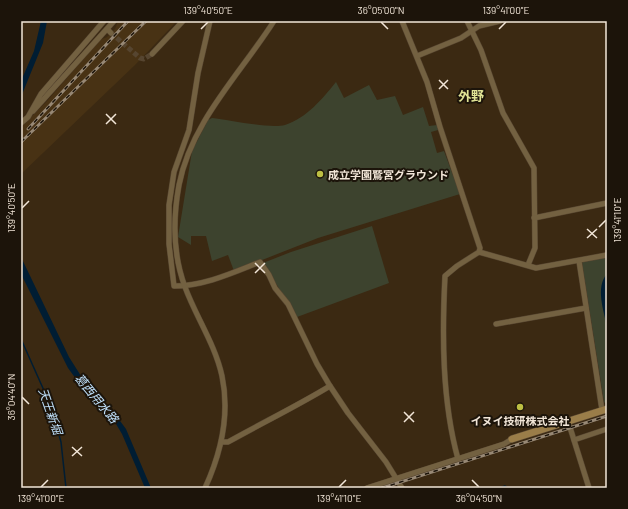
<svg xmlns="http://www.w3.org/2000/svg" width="628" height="509" viewBox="0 0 628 509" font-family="Barlow,'Noto Sans JP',sans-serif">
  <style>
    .built { fill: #483214 }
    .green { fill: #3d432e }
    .water { fill: #001d33 }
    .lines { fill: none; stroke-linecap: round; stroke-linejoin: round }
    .stream { stroke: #001d33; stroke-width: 1.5 }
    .street-tunnel { stroke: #564530; stroke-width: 5; stroke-dasharray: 5 2.5; stroke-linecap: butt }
    .street-casing { stroke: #584732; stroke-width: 6 }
    .secondary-casing { stroke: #584732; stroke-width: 8 }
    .street { stroke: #736141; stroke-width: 5 }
    .secondary { stroke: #9a7d49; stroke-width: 7 }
    .rail-casing { stroke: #978875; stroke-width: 3 }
    .rail { stroke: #1c140a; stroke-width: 1.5; stroke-dasharray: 4.5; stroke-linecap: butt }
    .ticks { fill: none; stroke: #f2e6d8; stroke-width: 1.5 }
    .poi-dot { fill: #bdbf43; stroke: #1c140a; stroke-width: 1.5 }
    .labels { text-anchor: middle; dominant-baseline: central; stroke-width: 4; stroke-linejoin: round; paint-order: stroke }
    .poi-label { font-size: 11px; font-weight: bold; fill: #f2e6d8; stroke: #1c140a; text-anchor: start }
    .water-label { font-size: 12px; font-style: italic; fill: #c1e2fd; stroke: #1c140a }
    .quarter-label { font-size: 13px; font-weight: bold; fill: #dfe294; stroke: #1c140a }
    .neatline { fill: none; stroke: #f2e6d8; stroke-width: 1.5 }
    .ticks-label { font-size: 10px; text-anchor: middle; fill: #f2e6d8 }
  </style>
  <rect width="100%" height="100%" fill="#3b2912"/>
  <polygon class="built" points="118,21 177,21 135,65 21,174 21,127 47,101 100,40 107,37 115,29"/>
  <g class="green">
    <path d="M336,82L344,98L369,85L377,100L395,96L403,115L423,107L429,126L437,125L438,130L431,132L437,153L444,151L460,194L318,238L234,271L228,255L212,261L206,236H191V245L178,237L192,151L208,120L212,118C230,120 270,129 285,125C307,118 323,98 336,82Z"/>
    <polygon points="372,226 389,283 297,317 263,263 291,252"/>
    <polygon points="607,257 607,405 604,402 582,263 583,261"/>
  </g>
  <g class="water">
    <polygon points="41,21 47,21 43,43 21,97 21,81 34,51"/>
    <polygon points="21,257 69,357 81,376 112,410 126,429 151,488 145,488 122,434 116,424 84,390 68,368 21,274"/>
    <path d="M607,274V327C604,311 595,287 607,274Z"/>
  </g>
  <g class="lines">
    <g class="stream">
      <polyline points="21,339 50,404 61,442 66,488"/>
      <polyline points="500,488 505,486 508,488"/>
    </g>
    <polyline class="street-tunnel" points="111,33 140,58 144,59 152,54"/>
    <defs>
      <g id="street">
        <path d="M210,21L198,73L189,130L174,172L169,205V244L174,286C204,286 232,273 260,262L269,275L275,288L288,304L317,364L330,386L348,413L386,462L402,488"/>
        <path d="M402,21L427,82L440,127L480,248L479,252L457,266L445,276C442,335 442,401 458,459"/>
        <polyline points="467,21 481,50 503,113 534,168 535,248 528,265"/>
        <polyline points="107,29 111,33"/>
        <polyline points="152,54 183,21"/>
        <polyline points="417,56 461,38 479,26 500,21"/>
        <polyline points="33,111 114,21"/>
        <polyline points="21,123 28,117 41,94 104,21"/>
        <polyline points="534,218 607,203"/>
        <polyline points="479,252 536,268 607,255"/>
        <polyline points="579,261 602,410"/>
        <polyline points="496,324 586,308"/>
        <polyline points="568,421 589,488"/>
        <polyline points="574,440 607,429"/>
        <path d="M222,442H228C262,423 297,406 330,386"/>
        <path d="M205,488C221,453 230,414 222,376C215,344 196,317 185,287C173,255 173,218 179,185C191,122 241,73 274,21"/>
        <polyline points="367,488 504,444 512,439"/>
      </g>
      <polyline id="secondary" points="512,439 607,409"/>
    </defs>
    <use href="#street" class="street-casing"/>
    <use href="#secondary" class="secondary-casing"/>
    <use href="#street" class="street"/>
    <use href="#secondary" class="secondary"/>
    <defs>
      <g id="rail">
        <polyline points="28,129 128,21"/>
        <polyline points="21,142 146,21"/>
        <polyline points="382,488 607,416"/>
      </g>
    </defs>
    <use href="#rail" class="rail-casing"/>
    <use href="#rail" class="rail"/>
  </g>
  <path class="ticks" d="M381,22L388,29M201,29L208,22M499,29L506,22M439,80L448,89M439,89L448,80M106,114L116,124M106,124L116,114M22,208L29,201M599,227L606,220M587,229L597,238M587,238L597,229M255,263L265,273M255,273L265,263M22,397L29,404M404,412L414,422M404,422L414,412M72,447L82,456M72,456L82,447M472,480L479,487M41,487L48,480M339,487L346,480"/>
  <g class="poi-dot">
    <circle cx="320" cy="174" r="4"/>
    <circle cx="520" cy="407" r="4"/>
  </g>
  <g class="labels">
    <g class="poi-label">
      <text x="328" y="174">成立学園鷲宮グラウンド</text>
      <text x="520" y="420" text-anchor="middle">イヌイ技研株式会社</text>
    </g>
    <g class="water-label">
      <text transform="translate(97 398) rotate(50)">葛西用水路</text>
      <text transform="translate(51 411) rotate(71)">天王新堀</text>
    </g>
    <g class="quarter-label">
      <text x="471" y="96">外野</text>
    </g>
  </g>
  <rect width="628" height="509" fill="none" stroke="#1c140a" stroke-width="44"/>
  <rect x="22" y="22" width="584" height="465" class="neatline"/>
  <g class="ticks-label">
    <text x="208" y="14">139°40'50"E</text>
    <text x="381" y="14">36°05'00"N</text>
    <text x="506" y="14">139°41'00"E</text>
    <text transform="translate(11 208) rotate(-90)" y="4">139°40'50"E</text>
    <text transform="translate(617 220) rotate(-90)" y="4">139°41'10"E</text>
    <text transform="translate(11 397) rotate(-90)" y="4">36°04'40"N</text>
    <text x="41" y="502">139°41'00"E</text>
    <text x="339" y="502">139°41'10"E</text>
    <text x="479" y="502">36°04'50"N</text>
  </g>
</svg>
